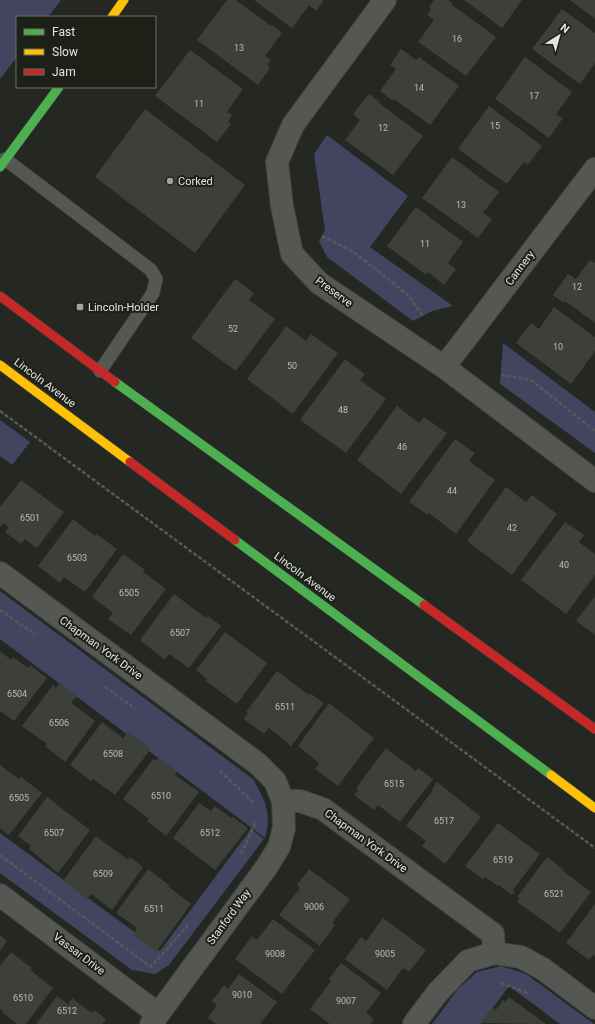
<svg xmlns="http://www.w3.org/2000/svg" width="595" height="1024" viewBox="0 0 595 1024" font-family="Roboto,sans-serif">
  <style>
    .green { fill: #434560 }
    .building { fill: #3c4038 }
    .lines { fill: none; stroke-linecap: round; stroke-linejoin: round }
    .lane-casing { stroke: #40433e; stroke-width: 14 }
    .street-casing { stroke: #40433e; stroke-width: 24 }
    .fast-casing { stroke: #40433e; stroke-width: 10 }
    .slow-casing { stroke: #40433e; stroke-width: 10 }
    .jam-casing { stroke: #40433e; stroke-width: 10 }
    .path { stroke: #575955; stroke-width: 2.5; stroke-dasharray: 4 2; stroke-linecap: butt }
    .lane { stroke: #555753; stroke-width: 13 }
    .street { stroke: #555753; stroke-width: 22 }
    .fast { stroke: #4caf50; stroke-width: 9 }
    .slow { stroke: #ffc107; stroke-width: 9 }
    .jam { stroke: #c62828; stroke-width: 9 }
    .poi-dot { fill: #a0a29d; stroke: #1c2017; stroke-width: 1.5 }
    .labels { text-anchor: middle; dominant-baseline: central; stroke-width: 4; stroke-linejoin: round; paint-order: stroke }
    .number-label { font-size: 9px; fill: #b8bcb5 }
    .poi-label { font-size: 11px; fill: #e2e5df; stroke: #1c2017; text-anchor: start }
    .street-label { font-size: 11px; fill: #e2e5df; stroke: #1c2017 }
  </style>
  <rect width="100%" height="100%" fill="#252722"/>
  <g class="green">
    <polygon points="0,0 61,0 48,17 17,17 17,57 0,79"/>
    <polygon points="327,135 408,196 370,247 453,306 432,311 413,321 327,257 319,241 325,230 314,154"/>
    <polygon points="503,343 595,412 595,453 500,384"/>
    <polygon points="0,420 30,442 12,465 0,456"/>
    <path d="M0,591L253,779C265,801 272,812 265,838L0,639Z"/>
    <polygon points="251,829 264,839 169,965 155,974 132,970 0,873 0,833 160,951"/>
    <polygon points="501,966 526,974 594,1024 560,1024 509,986 481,1024 432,1024 458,989 477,972"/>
  </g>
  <g class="building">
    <polygon points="227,0 236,0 271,26 272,25 282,33 265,56 271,60 267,65 270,68 258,85 197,40"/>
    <polygon points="254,0 324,0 316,11 309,5 292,28"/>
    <polygon points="434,0 448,0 453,4 452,5 496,37 466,76 418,42 434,20 427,15 431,9 429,7"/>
    <polygon points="464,0 522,0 502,28"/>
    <polygon points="570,0 595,0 595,19"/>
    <polygon points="562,9 595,33 595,63 580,84 532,49"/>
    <polygon points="401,49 416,60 419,57 459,86 430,125 394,99 393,101 380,91 396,69 390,65"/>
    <polygon points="190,50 243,89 227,112 232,115 228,122 231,124 217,142 155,96"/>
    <polygon points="525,57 572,92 556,114 563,118 549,138 495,99"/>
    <polygon points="369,94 380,102 379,103 423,136 393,175 345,140 360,120 353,114"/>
    <polygon points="489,106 542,146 528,165 524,162 507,184 458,149"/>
    <polygon points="145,109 245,185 195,253 95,177"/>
    <polygon points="452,157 499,192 483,213 492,219 478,238 422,198"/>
    <polygon points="416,207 463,242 448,263 456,269 444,285 428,272 426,275 387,246"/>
    <polygon points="590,260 595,263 595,323 565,301 564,303 553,295 568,274 576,279"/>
    <polygon points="235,279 254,293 249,300 275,319 236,371 191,338"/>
    <polygon points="554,307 595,337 595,351 571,384 516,343 531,323 539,329"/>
    <polygon points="286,326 306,341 311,334 338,353 293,414 247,379"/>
    <polygon points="345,359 365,374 360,380 386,399 346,453 300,420"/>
    <polygon points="397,406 419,423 424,417 447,433 401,494 357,460"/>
    <polygon points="455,439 475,453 469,461 495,480 456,534 429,513 428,515 409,502"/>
    <polygon points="21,480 64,512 37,548 25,539 21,544 5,532 9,527 3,523 0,527 0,507"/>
    <polygon points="506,487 526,502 532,495 557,514 512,575 467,541"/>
    <polygon points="73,519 95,536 96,534 117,549 85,592 64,577 60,583 38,566"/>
    <polygon points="565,522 584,535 579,542 595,554 595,575 566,614 521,580"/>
    <polygon points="123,554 145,570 143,572 166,589 131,635 108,619 113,613 92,597"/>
    <polygon points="174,594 206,618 208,616 221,626 189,668 169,654 165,660 140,640"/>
    <polygon points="595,596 595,635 576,621"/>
    <polygon points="225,632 267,663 237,704 206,681 207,679 196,670"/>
    <polygon points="0,651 11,660 13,657 28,668 30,665 47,678 14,721 0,711"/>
    <polygon points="277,671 309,695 310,693 324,703 291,746 269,728 264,734 244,719 248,713 246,712"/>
    <polygon points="60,683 77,696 71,703 95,721 65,762 45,746 47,744 22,726 53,685 56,688"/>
    <polygon points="329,703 374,738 338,786 315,769 319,763 298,746"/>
    <polygon points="102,722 123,738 128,732 151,749 115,795 93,779 91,781 70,765"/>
    <polygon points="386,748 416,771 418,768 433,779 400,822 378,805 374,810 354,795 358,790 356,788"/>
    <polygon points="158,758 177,772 175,775 199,792 166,836 147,821 149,819 123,799 153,759 156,761"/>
    <polygon points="0,765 19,779 21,777 42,793 9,835 0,828"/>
    <polygon points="437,782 481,817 445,864 422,846 426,841 406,826 433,790 432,789"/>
    <polygon points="47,797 90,830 58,873 29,849 31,846 18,836"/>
    <polygon points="199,803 211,811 215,806 231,818 233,817 248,828 215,870 173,838"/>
    <polygon points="498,823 540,854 513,890 515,892 512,895 499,885 498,886 485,877 483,879 465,866"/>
    <polygon points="96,836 128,860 130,857 143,867 112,910 91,894 87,899 63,881"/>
    <polygon points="547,857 564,870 563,871 591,892 560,933 517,902 519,899 517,897"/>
    <polygon points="148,869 169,885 168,886 191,904 156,952 133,934 137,928 116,913"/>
    <polygon points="309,869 350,899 332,923 335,925 320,946 279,915 300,888 297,885"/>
    <polygon points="595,904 595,957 593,955 589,960 566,943"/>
    <polygon points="383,918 426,950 409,972 403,968 387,990 345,959 361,937 366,941"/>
    <polygon points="273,919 315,950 282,994 235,959 252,936 257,940"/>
    <polygon points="0,935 7,941 0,951"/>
    <polygon points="11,952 32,968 30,970 53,988 26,1024 17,1024 2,1012 3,1011 0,1009 0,966"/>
    <polygon points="341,963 381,993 366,1013 374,1019 370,1024 330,1024 310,1009 331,981 329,979"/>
    <polygon points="239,974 277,1002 260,1024 216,1024 208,1018 217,1005 212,1001 224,985 228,989"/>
    <polygon points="57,996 68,1004 72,998 92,1013 94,1010 106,1019 102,1024 36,1024"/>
    <polygon points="509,997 546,1024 480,1023 492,1007 496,1010 503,1000 505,1002"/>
  </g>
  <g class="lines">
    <defs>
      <polyline id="lane" points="5,159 151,270 156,279 153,293 100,371"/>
      <g id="street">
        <polyline points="385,0 293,125 277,162 282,206 292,254 319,283 444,367 595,481"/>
        <polyline points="444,367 595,169"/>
        <polyline points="0,573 258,764 275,781 283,801 300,801 323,809 493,934 494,953 521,957 543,969 595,1008"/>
        <polyline points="0,895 158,1014"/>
        <polyline points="151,1024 266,868 279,847 284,828 283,801"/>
        <polyline points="414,1024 438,992 468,961 494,953"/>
      </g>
      <g id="fast">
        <polyline points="0,167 59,87"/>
        <polyline points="115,382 424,605"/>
        <polyline points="235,540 551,775"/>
      </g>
      <g id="slow">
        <polyline points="112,17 124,0"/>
        <polyline points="0,365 130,462"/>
        <polyline points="551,775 595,808"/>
      </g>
      <g id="jam">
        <polyline points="0,296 115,382"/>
        <polyline points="130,462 235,540"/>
        <polyline points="424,605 595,729"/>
      </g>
    </defs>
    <use href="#lane" class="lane-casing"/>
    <use href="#street" class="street-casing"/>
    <use href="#fast" class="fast-casing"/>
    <use href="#slow" class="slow-casing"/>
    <use href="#jam" class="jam-casing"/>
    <g class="path">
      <polyline points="322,236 352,251 378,271 409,296 423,316"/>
      <polyline points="501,375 531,380 595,431"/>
      <polyline points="0,411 595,848"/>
      <polyline points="0,610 36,635"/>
      <polyline points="105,687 135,709"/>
      <polyline points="220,771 254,803"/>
      <polyline points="241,854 256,821"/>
      <polyline points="0,855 151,967 189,924"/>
      <polyline points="501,983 530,994"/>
    </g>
    <use href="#lane" class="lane"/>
    <use href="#street" class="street"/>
    <use href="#fast" class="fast"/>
    <use href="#slow" class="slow"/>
    <use href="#jam" class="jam"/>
  </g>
  <g class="poi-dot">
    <circle cx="170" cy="181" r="4"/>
    <rect x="76" y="303" width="8" height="8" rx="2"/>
  </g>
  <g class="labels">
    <g class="number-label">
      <text x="457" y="39">16</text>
      <text x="239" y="48">13</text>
      <text x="419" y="88">14</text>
      <text x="534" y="96">17</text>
      <text x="199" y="104">11</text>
      <text x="495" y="126">15</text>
      <text x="383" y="128">12</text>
      <text x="461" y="205">13</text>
      <text x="425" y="244">11</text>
      <text x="577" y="287">12</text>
      <text x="233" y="329">52</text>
      <text x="558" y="347">10</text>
      <text x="292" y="366">50</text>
      <text x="343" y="410">48</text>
      <text x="402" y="447">46</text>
      <text x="452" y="491">44</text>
      <text x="30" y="518">6501</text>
      <text x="512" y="528">42</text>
      <text x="77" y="558">6503</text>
      <text x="564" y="565">40</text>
      <text x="129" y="593">6505</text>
      <text x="180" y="633">6507</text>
      <text x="17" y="694">6504</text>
      <text x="285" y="707">6511</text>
      <text x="59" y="723">6506</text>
      <text x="113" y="754">6508</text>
      <text x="394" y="784">6515</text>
      <text x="161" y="796">6510</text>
      <text x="19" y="798">6505</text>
      <text x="444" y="821">6517</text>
      <text x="54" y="833">6507</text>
      <text x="210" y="833">6512</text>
      <text x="503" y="860">6519</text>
      <text x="103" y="874">6509</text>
      <text x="554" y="894">6521</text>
      <text x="314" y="907">9006</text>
      <text x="154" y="909">6511</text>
      <text x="275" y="954">9008</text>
      <text x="385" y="954">9005</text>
      <text x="242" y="995">9010</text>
      <text x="23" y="998">6510</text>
      <text x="346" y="1001">9007</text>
      <text x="67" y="1011">6512</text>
    </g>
    <g class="poi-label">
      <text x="178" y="181">Corked</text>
      <text x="88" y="307">Lincoln-Holder</text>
    </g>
    <g class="street-label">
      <text transform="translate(520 268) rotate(-53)">Cannery</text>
      <text transform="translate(334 292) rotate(36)">Preserve</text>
      <text transform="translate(45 383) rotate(37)">Lincoln Avenue</text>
      <text transform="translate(305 577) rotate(37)">Lincoln Avenue</text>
      <text transform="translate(101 648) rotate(36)">Chapman York Drive</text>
      <text transform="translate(366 841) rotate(36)">Chapman York Drive</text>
      <text transform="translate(229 917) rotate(-54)">Stanford Way</text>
      <text transform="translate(79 954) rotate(37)">Vassar Drive</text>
    </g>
  </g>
  <rect x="16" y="16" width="140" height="72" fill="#1c2017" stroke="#6b6f67"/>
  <rect x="24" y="29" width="20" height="6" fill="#4caf50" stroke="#6b6f67"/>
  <text x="52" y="36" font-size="12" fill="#e2e5df">Fast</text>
  <rect x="24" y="49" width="20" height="6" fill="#ffc107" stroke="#6b6f67"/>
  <text x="52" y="56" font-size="12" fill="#e2e5df">Slow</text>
  <rect x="24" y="69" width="20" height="6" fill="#c62828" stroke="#6b6f67"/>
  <text x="52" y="76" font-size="12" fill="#e2e5df">Jam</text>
  <g transform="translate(559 36) rotate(37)" stroke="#1c2017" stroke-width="3" paint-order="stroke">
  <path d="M0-3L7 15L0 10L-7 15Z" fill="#e2e5df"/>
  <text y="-6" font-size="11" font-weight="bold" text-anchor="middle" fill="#e2e5df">N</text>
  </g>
</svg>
